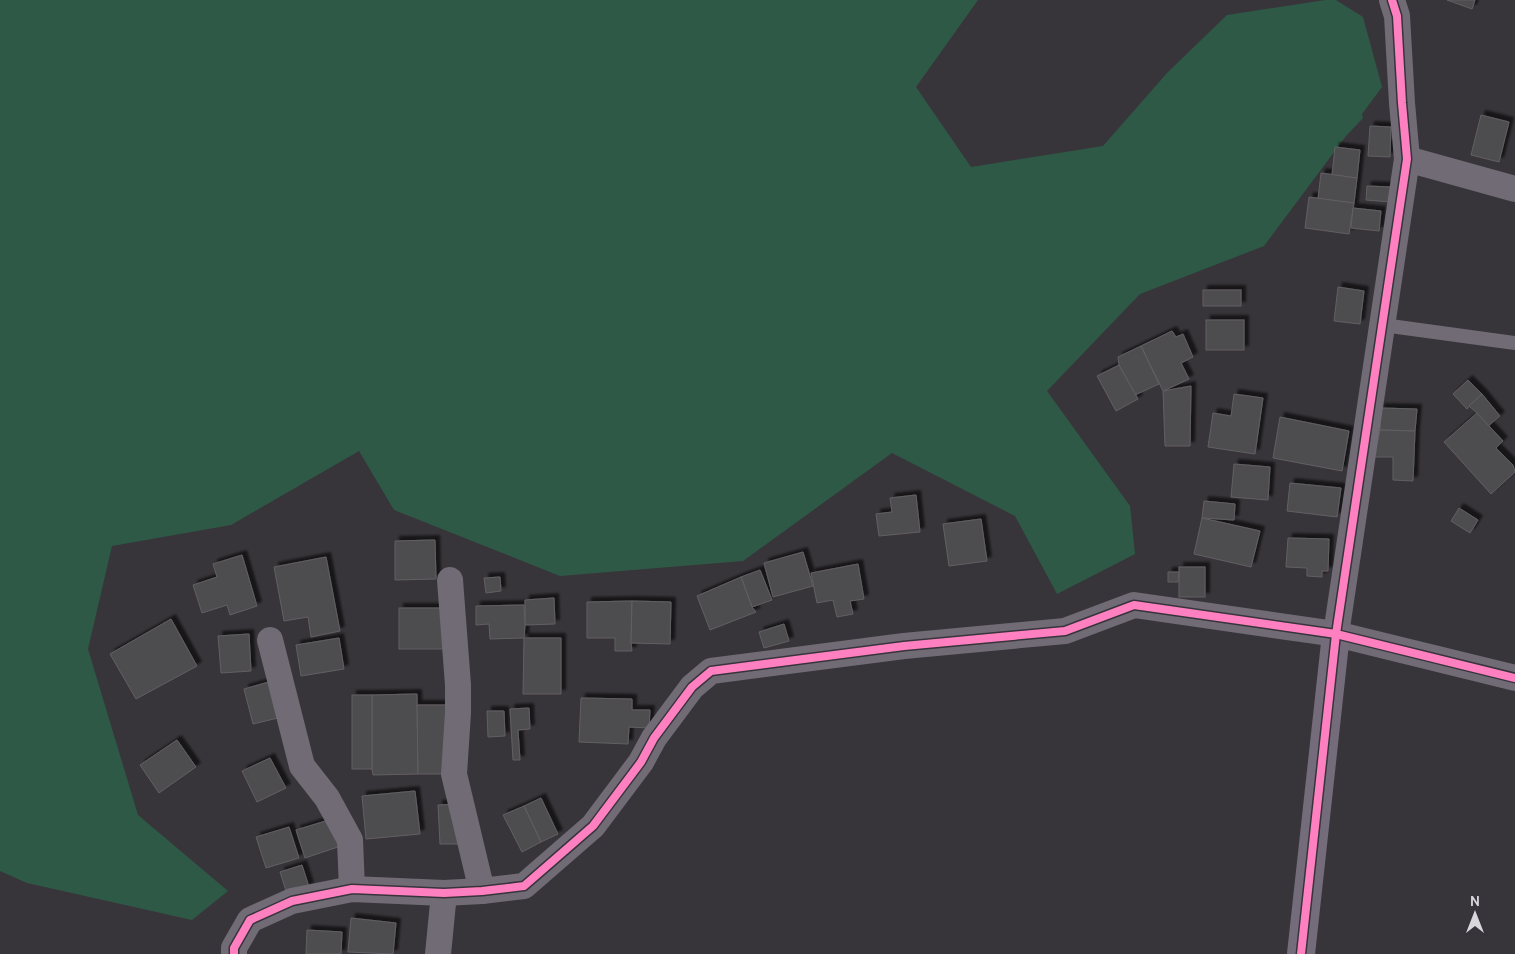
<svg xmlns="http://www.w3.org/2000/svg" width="1515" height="954" viewBox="0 0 1515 954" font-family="Cabin,sans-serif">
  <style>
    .green { fill: #2e5947 }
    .building { fill: #4e4d50; stroke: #625f63; filter: url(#shadow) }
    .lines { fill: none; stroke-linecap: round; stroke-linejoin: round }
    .lane { stroke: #716b76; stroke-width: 14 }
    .street { stroke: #716b76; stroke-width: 26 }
    .secondary { stroke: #746c7a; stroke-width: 28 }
    .cycleway-casing { stroke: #38343b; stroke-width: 11 }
    .cycleway { stroke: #ff80c0; stroke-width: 8 }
  </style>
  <defs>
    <filter id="shadow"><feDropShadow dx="4.5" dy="-4.5" stdDeviation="1" flood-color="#0009"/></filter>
  </defs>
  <rect width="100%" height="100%" fill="#38353a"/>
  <polygon class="green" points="0,0 978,0 916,87 971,167 1103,146 1167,73 1227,15 1325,0 1336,0 1363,17 1382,87 1362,114 1363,118 1346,136 1264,246 1140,294 1047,391 1130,506 1135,554 1057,594 1015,516 892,453 743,561 560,576 394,510 359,451 231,525 112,546 88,649 138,815 228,891 192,920 27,883 0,871"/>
  <g class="building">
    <polygon points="1447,0 1475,0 1472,9"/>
    <polygon points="1481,115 1509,122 1499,162 1471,155"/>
    <polygon points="1370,126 1391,127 1390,157 1368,156"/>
    <polygon points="1335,147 1360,150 1357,178 1332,175"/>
    <polygon points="1321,173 1357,178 1354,203 1318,199"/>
    <polygon points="1367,186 1392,187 1391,202 1366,200"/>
    <polygon points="1309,197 1354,203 1349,234 1305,228"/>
    <polygon points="1353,208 1381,211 1379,231 1351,228"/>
    <polygon points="1338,287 1364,291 1360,324 1334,321"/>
    <rect x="1203" y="290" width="38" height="16"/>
    <rect x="1206" y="320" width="38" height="30"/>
    <polygon points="1172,331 1176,337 1183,334 1193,357 1181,363 1189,379 1163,391 1141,346"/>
    <polygon points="1141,346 1159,384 1135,395 1119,365 1118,357"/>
    <polygon points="1119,365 1138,399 1116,411 1097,376"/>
    <polygon points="1468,380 1482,394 1467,409 1453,394"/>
    <polygon points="1191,386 1190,446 1165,446 1163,391"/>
    <polygon points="1234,394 1263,398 1255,454 1208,447 1213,413 1231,416"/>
    <polygon points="1482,394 1500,416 1487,427 1477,413 1469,406"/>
    <polygon points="1380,408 1417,409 1415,431 1380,430"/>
    <polygon points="1477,413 1503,441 1496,448 1513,465 1515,472 1491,494 1444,442"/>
    <polygon points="1280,417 1349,431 1342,471 1273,458"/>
    <polygon points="1380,430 1415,431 1413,481 1393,480 1393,457 1374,457"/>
    <polygon points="1234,464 1270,467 1268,500 1231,497"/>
    <polygon points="1290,483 1341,488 1337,517 1287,511"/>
    <polygon points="916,495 920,532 879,536 876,514 892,512 890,498"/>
    <polygon points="1204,501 1235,504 1234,520 1202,518"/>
    <polygon points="1459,508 1478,520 1470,533 1451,521"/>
    <polygon points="1202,518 1260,531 1251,567 1194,554"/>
    <polygon points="981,519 987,561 949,566 943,524"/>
    <polygon points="1288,538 1329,539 1328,571 1322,571 1322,577 1307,576 1307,568 1286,567"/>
    <polygon points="435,540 436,579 395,580 395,541"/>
    <polygon points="803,552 813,586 773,597 764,563"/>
    <polygon points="242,555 257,606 230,615 227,605 202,613 193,585 217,577 213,564"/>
    <polygon points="326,557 340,631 311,637 308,617 284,621 274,567"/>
    <polygon points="858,564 864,599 850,601 853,614 837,617 833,600 817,603 811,573"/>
    <rect x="1179" y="567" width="26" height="30"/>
    <polygon points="760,570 772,600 752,607 741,577"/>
    <polygon points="1168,572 1179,572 1178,582 1168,582"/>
    <polygon points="500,577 501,591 486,593 484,578"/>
    <polygon points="741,577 752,607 756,612 710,630 697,596"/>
    <polygon points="554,598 555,624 525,625 525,600"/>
    <polygon points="632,601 631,643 632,651 615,651 615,638 587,638 587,602"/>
    <polygon points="632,601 671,602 670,644 631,643"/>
    <polygon points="524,605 525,625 524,638 490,639 489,624 476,625 476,606"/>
    <rect x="399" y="608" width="46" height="41"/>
    <polygon points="171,619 197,666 136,699 110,654"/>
    <polygon points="784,624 789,641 764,648 759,632"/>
    <polygon points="249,634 251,671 221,673 218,636"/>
    <polygon points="339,638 344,669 301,676 296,645"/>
    <polygon points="524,638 561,638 561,694 523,694"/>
    <polygon points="272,681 282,717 253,724 244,689"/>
    <polygon points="417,694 418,774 373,775 372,769 372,695"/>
    <rect x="352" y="695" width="20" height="74"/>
    <polygon points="581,698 632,699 632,710 650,710 649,728 629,727 628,744 579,742"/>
    <polygon points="417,705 453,705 454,774 418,774"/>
    <polygon points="529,708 530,729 518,730 520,760 513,760 510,709"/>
    <polygon points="487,711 504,711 505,736 488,737"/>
    <polygon points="177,740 196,767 159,793 140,765"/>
    <polygon points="270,758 286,788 257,802 242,771"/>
    <polygon points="415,791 420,834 366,839 362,796"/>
    <polygon points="541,798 558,834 541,842 524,806"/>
    <polygon points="455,804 458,844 440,844 438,805"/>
    <polygon points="524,806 541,842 522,852 503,815"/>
    <polygon points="332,819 341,846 305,858 296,830"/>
    <polygon points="289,827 299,858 266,868 256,837"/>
    <polygon points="302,865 309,887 287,894 280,872"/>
    <polygon points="351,918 396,923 393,954 348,952"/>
    <polygon points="307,930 342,932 341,954 306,954"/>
  </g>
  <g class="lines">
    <polyline class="lane" points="1383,325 1515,343"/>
    <g class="street">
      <polyline points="1407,159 1515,189"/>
      <polyline points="450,580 458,685 458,713 454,774 482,891"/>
      <polyline points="1336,634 1407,159 1402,103 1397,16 1392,0"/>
      <polyline points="270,640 302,766 327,798 350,840 352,889"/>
      <polyline points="234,954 234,948 250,920 292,901 352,889 444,893 482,891 524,886 593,826 641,762 654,738 692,687 711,671 904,646 1065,631 1134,605 1336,634 1515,678"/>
      <polyline points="438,954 444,893"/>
    </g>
    <polyline class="secondary" points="1301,954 1336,634"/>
    <defs>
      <g id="cycleway">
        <polyline points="234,954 234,948 250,920 292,901 352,889 444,893 482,891 524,886 593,826 641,762 654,738 692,687 711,671 904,646 1065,631 1134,605 1336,634 1515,678"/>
        <polyline points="1301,954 1336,634 1407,159 1402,103 1397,16 1392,0"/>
      </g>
    </defs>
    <use href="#cycleway" class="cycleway-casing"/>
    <use href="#cycleway" class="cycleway"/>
  </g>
  <g transform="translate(1475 914)" stroke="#38343b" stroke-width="4" paint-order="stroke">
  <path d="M0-4L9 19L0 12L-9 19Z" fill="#dad7dc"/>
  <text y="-8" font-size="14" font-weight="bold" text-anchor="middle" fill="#dad7dc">N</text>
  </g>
</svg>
